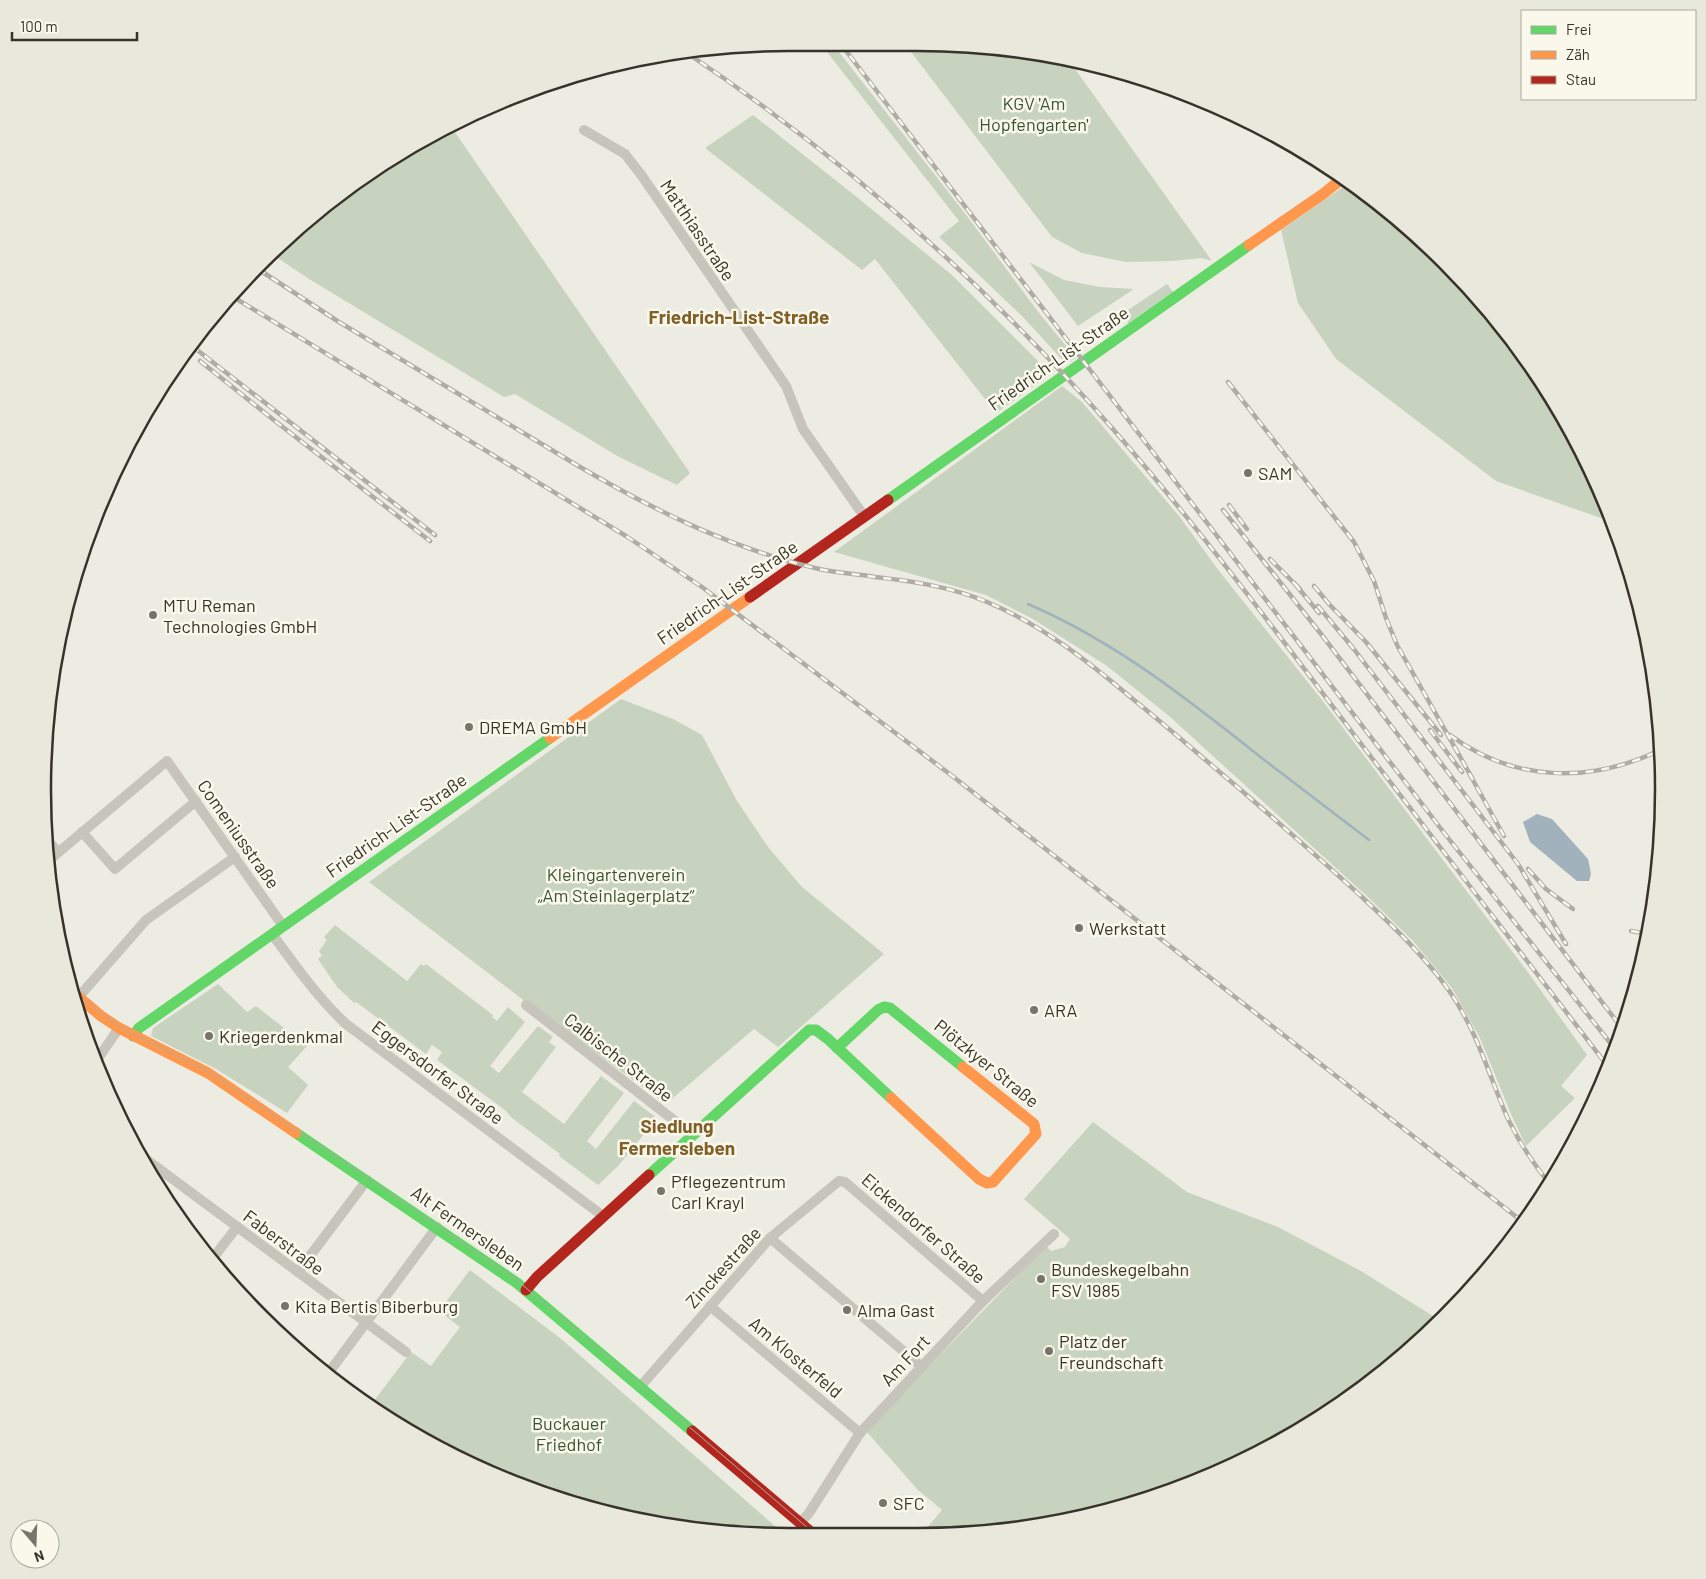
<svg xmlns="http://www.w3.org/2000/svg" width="1706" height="1579" viewBox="0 0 1706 1579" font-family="Barlow,sans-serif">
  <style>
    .green { fill: #c7d3be }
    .water { fill: #a1b2bc }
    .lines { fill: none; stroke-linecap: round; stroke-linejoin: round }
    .stream { stroke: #a1b2bc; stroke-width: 2.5 }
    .street { stroke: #c6c4bb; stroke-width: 10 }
    .fast { stroke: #63d668; stroke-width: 11 }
    .slow { stroke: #ff974d; stroke-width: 11 }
    .jam { stroke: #b3261e; stroke-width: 11 }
    .tram { stroke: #aeaca5; stroke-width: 1 }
    .rail-casing { stroke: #aeaca5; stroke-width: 4.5 }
    .rail { stroke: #f9f8eb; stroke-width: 2.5; stroke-dasharray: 8; stroke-linecap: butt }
    .poi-dot { fill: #77746b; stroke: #f9f8eb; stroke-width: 2 }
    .labels { text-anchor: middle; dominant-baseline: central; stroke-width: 5; stroke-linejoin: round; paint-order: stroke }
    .park-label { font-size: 18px; fill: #38532f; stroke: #f9f8eb }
    .street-label { font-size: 18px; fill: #37332a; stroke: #f9f8eb }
    .poi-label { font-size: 18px; fill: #37332a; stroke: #f9f8eb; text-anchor: start }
    .neighbourhood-label { font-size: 19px; font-weight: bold; fill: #805f29; stroke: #f9f8eb }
    .rim { fill: none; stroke: #37332a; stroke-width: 2.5 }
  </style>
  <rect width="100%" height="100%" fill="#edece3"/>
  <g class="green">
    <polygon points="820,43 832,43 967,216 1039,313 1076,358 1066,364 1023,317 939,237 959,221"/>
    <polygon points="905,44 965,44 1068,59 1212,261 1202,258 1172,261 1126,262 1082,253 1052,237"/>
    <polygon points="753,115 853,194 952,275 1051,374 996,413 875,259 862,270 705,148"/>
    <polygon points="450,125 690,473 677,485 619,457 515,394 504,397 309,279 273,255 335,197"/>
    <polygon points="1349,183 1445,261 1538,375 1607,504 1612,522 1496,481 1336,359 1298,303 1281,230"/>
    <polygon points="1029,262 1064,280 1100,287 1134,289 1078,326"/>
    <polygon points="1167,284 1173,292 1128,323 1122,314"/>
    <polygon points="1062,386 1082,402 1179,516 1219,571 1322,700 1527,971 1587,1055 1561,1086 1575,1098 1526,1146 1511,1114 1480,1038 1452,988 1413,941 1370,899 1169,716 1107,666 1033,619 986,595 834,552"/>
    <polygon points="621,699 673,719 702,735 737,801 768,847 802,887 884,954 778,1047 754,1029 666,1104 522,999 369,882"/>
    <polygon points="335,925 407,981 421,964 424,966 426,964 493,1015 492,1017 497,1021 508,1007 525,1022 490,1066 499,1073 538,1026 553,1037 549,1042 556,1047 522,1092 564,1124 601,1076 624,1093 587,1141 596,1149 634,1101 657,1118 618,1166 598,1185 559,1156 560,1154 512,1118 505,1110 437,1060 442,1052 432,1045 426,1054 356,1002 354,1003 337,987 318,959 322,956 319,951 327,940 324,937"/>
    <polygon points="218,984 247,1012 256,1006 307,1046 288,1067 308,1085 287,1113 216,1069 151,1036 153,1028"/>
    <polygon points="1093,1122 1187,1192 1278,1227 1361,1271 1441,1321 1331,1411 1202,1480 1062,1522 920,1536 942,1510 918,1490 866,1431 1046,1246 1051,1251 1065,1247 1070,1239 1024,1199"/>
    <polygon points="470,1270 560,1338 783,1533 692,1530 549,1497 416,1436 370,1406 411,1352 431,1366 460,1327 439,1311"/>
  </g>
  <polygon class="water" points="1537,814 1552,819 1588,859 1591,874 1589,881 1577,881 1530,842 1523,822"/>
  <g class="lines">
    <path class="stream" d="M1028,604C1116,642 1189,700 1263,759C1298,786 1334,813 1369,840"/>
    <g class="street">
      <polyline points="584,130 625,154 642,176 786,386 803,429 864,516"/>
      <polyline points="82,832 115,869 196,801"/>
      <polyline points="44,836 58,852"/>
      <polyline points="47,862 167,761 283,926"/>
      <path d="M272,934C295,965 317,997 346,1024L603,1216"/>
      <polyline points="76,1000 146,920 235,857"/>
      <polyline points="526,1005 693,1135"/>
      <polyline points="95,1063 119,1028"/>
      <polyline points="143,1157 406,1352"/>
      <polyline points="770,1238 921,1366"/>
      <polyline points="213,1258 237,1227"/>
      <polyline points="298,1272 367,1180"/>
      <polyline points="710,1306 860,1433"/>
      <polyline points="327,1375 437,1227"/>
      <polyline points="640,1387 770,1238 839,1181 845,1182 983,1301"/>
      <polyline points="800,1523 809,1513 860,1433 983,1301 1054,1234"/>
    </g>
    <g class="fast">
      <polyline points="888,500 1249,245"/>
      <polyline points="133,1036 139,1028 550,738"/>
      <polyline points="837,1048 878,1010 884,1007 890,1008 963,1067"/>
      <polyline points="296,1133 517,1283 692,1431"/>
      <polyline points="649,1175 809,1030 816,1030 828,1039 891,1098"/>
    </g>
    <g class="slow">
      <polyline points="1249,245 1323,194 1343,178"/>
      <polyline points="550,738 750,597"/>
      <polyline points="75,994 101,1016 119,1028 208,1073 296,1133"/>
      <polyline points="891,1098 979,1179 987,1183 993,1182 1036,1134 1034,1124 963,1067"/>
    </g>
    <g class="jam">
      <polyline points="750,597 888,500"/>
      <polyline points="526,1290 537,1277 649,1175"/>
      <polyline points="692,1431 812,1533"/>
    </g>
    <polyline class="tram" points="74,990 94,1008 122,1028 209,1072 368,1178 519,1282 815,1534"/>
    <defs>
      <g id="rail">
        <polyline points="840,43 1445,834 1615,1049"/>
        <path d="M687,53C844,158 987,285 1112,428C1197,525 1274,629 1352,732C1438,844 1523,956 1609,1068"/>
        <path d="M258,269L339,322L575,464C651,509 732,549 819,569C838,573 856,574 875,577C912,581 952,587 987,602C1042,625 1089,662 1134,700C1170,729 1205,760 1241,790C1282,826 1324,862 1364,899C1395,928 1426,958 1450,992C1478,1033 1489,1076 1508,1119C1519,1142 1533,1163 1549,1183"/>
        <polyline points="230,295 626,536 702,587 951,775 1523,1222"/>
        <polyline points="192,346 435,535"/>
        <polyline points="200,361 275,421 430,541"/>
        <polyline points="1228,382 1354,542 1374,581 1386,618 1397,645 1472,778"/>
        <polyline points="1229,505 1247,529"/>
        <polyline points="1223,510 1321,634 1621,1027"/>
        <polyline points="1270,559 1300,589"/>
        <polyline points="1295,584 1319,613"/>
        <polyline points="1314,586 1329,604 1366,642 1441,735"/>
        <polyline points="1318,606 1353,648 1518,864 1566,944"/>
        <polyline points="1430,730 1462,772"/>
        <path d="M1450,735C1513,782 1590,784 1660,750"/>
        <polyline points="1469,773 1504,836"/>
        <polyline points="1528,869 1546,889 1573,909"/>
        <polyline points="1631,931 1649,934"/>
      </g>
    </defs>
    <use href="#rail" class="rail-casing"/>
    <use href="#rail" class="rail"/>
  </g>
  <g class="poi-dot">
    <circle cx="1248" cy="473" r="5"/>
    <circle cx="153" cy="615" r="5"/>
    <circle cx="469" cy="727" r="5"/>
    <circle cx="1079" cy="928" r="5"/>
    <circle cx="1034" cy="1010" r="5"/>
    <circle cx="209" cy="1036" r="5"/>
    <circle cx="661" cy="1191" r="5"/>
    <circle cx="1041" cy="1279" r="5"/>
    <circle cx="285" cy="1306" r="5"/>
    <circle cx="847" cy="1310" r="5"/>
    <circle cx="1049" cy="1351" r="5"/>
    <circle cx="883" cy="1503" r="5"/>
  </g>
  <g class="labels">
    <g class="park-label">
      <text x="1034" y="103">KGV 'Am<tspan x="1034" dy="21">Hopfengarten'</tspan></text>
      <text x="616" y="874">Kleingartenverein<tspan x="616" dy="21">„Am Steinlagerplatz“</tspan></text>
      <text x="569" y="1423">Buckauer<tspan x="569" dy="21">Friedhof</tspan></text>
    </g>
    <g class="street-label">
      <text transform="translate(698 230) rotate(56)">Matthiasstraße</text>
      <text transform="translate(1058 358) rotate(-35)">Friedrich-List-Straße</text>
      <text transform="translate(727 592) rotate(-35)">Friedrich-List-Straße</text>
      <text transform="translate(396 825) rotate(-35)">Friedrich-List-Straße</text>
      <text transform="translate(239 834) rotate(55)">Comeniusstraße</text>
      <text transform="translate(619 1057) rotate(38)">Calbische Straße</text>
      <text transform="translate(987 1063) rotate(39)">Plötzkyer Straße</text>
      <text transform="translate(438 1072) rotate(37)">Eggersdorfer Straße</text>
      <text transform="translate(468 1228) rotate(35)">Alt Fermersleben</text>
      <text transform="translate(924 1228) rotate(41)">Eickendorfer Straße</text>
      <text transform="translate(284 1242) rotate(37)">Faberstraße</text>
      <text transform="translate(723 1267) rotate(-48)">Zinckestraße</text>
      <text transform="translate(796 1357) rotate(40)">Am Klosterfeld</text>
      <text transform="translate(905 1360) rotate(-47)">Am Fort</text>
    </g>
    <g class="poi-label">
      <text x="1258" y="473">SAM</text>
      <text x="163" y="605">MTU Reman<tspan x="163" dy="21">Technologies GmbH</tspan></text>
      <text x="479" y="727">DREMA GmbH</text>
      <text x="1089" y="928">Werkstatt</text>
      <text x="1044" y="1010">ARA</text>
      <text x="219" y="1036">Kriegerdenkmal</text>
      <text x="671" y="1181">Pflegezentrum<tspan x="671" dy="21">Carl Krayl</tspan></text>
      <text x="1051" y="1269">Bundeskegelbahn<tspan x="1051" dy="21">FSV 1985</tspan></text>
      <text x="295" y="1306">Kita Bertis Biberburg</text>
      <text x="857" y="1310">Alma Gast</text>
      <text x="1059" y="1341">Platz der<tspan x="1059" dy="21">Freundschaft</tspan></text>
      <text x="893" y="1503">SFC</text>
    </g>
    <g class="neighbourhood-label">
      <text x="739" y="316">Friedrich-List-Straße</text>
      <text x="677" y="1125">Siedlung<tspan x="677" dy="22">Fermersleben</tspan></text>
    </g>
  </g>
  <path d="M0 0H1706V1579H0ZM789 51H917A738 738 0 0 1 1655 789V790A738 738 0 0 1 917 1528H789A738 738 0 0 1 51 790V789A738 738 0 0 1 789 51Z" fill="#e9e8dc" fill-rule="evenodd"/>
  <path class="rim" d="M789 51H917A738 738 0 0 1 1655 789V790A738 738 0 0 1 917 1528H789A738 738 0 0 1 51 790V789A738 738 0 0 1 789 51Z"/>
  <rect x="1521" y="10" width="175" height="90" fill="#f9f8eb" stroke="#aba99e"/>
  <rect x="1531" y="26" width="25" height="8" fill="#63d668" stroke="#aba99e"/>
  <text x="1566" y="35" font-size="15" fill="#37332a">Frei</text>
  <rect x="1531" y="51" width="25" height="8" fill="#ff974d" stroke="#aba99e"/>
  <text x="1566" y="60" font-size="15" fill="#37332a">Zäh</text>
  <rect x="1531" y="76" width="25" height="8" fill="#b3261e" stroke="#aba99e"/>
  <text x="1566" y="85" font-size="15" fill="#37332a">Stau</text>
  <g transform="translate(35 1544) rotate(161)"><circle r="24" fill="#f9f8eb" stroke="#aba99e"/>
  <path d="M0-4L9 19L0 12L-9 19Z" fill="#77746b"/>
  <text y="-8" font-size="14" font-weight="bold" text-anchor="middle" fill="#37332a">N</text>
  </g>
  <path d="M12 32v8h125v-8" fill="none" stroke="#37332a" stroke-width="2.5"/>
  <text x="20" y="32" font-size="15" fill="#37332a" stroke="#f9f8eb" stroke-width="4" paint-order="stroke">100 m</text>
</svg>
